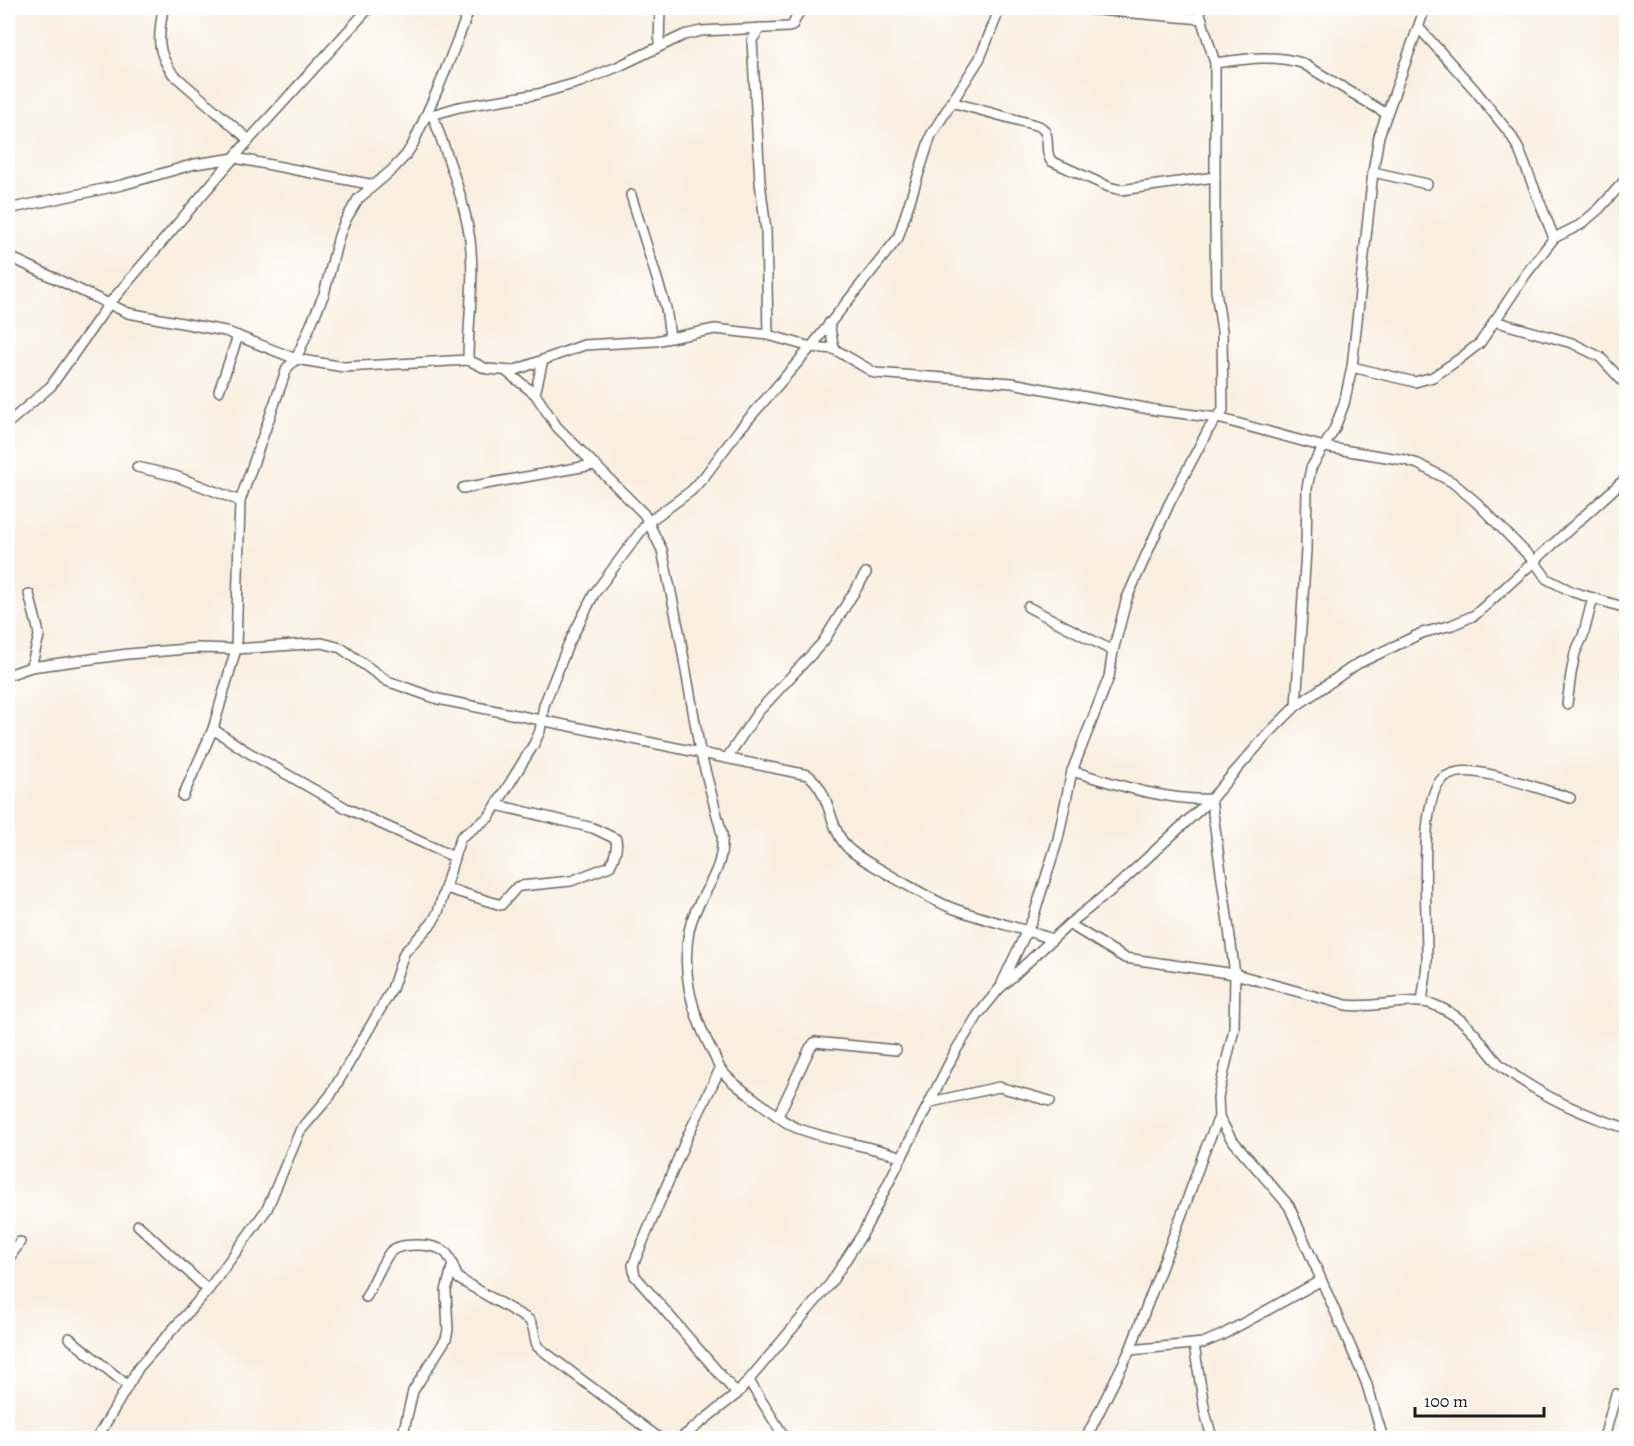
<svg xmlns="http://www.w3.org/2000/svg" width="1634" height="1446" viewBox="0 0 1634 1446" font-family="Alegreya,serif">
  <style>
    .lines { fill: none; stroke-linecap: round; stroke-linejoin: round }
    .street-casing { stroke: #696661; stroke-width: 12 }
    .street { stroke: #fff; stroke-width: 9 }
  </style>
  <rect width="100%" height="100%" fill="#fff"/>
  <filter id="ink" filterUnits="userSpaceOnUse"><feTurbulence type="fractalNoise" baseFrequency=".0167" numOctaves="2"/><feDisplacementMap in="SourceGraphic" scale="12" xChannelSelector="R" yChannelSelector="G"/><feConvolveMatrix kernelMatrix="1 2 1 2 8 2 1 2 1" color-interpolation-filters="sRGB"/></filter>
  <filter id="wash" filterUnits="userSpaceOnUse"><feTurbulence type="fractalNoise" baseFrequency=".008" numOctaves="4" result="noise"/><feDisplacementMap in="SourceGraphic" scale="24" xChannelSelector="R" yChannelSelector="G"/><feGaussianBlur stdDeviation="1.35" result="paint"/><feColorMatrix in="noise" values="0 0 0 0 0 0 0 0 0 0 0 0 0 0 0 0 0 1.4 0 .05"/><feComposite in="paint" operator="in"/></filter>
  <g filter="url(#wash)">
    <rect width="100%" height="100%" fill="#f9efe0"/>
  </g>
  <g filter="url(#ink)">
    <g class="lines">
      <defs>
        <g id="street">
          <path d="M163,8C159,35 155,51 173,74L249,140"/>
          <polyline points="1075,8 1202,19"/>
          <polyline points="760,28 752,40 760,182 766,230 768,335"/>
          <polyline points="1419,28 1474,89 1511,135 1519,150 1554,238"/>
          <polyline points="659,46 660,8"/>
          <path d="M1215,63C1245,59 1273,54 1302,63L1387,114"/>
          <path d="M951,102L1039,126C1053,134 1043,149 1051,161L1109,187L1121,190L1215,177"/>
          <path d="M433,116C447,156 464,197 470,240C475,280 468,320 468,360"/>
          <polyline points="425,117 459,107 538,94 580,82 617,67 684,35 701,31 789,27 792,26 801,8"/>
          <polyline points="1373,172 1427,184"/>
          <polyline points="631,195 666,308 670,337"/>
          <polyline points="8,209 122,185 195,164 235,158 374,185"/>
          <polyline points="8,256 128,313 225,331 296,359 344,367 468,360 487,369 513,371 584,345 655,341 715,329 768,335 811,347 834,349 875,373 1012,383 1155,410 1218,418 1324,447 1405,460 1418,464 1452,482 1476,502 1534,561 1547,579 1573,592 1626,608"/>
          <polyline points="1494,321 1572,343 1600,357 1626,385"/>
          <polyline points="829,323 834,349"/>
          <polyline points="1352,367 1415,382 1433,377 1458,360 1480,343 1526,274 1554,238 1580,225 1599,209 1626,179"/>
          <path d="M507,372L535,394L557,427L644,514L662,550L679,631L700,751L722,834C725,877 696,895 689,931C681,973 692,1013 711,1049C715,1056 717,1064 721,1070C732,1084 749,1094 763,1105C774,1113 784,1123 797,1128C831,1141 868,1145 902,1157"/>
          <polyline points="219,391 238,336"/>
          <polyline points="535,394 543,360"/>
          <polyline points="8,423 51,386 109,304 249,140 369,8"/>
          <polyline points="137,467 175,476 240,501"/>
          <polyline points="463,488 593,465"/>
          <polyline points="29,594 38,629 39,636 31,667"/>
          <polyline points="1028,607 1113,651"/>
          <path d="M8,675L31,667L128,654L198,648L236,649L322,643L341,648L387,681L438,699L808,775C832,793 828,829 849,849C860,859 875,866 888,874C909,886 930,899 952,908C985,920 1020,928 1052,939"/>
          <polyline points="1567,704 1571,674 1575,653 1583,636 1593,598"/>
          <polyline points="1296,706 1357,664 1422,633 1452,625 1475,615 1626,478"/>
          <polyline points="213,729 246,751 346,808 454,857"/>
          <polyline points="727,758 758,712 823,642 866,573"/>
          <path d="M1072,771C1116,784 1164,801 1211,799"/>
          <polyline points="183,796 213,729 236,649 240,501 287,368 296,359 324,294 339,236 345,221 358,199 392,170 406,155 413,144 440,84 470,8"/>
          <path d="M446,888L501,905L517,887L521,886L571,881L610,866C614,859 618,847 616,839L593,828L497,805"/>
          <path d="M1069,924L1125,958L1235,974L1346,1005C1371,1009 1412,997 1432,1004C1456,1013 1471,1027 1485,1047C1491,1054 1496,1062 1503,1067C1539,1095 1584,1115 1626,1128"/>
          <polyline points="1002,983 1033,918 1058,839 1072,771 1109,677 1113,651 1127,598 1169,504 1208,430 1223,410 1222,331 1216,291 1215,224 1215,63 1198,8"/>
          <path d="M1422,1002C1424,985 1428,969 1427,952C1427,919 1418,800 1442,779C1445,776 1454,773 1458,772C1485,768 1542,790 1570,798"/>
          <polyline points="720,1069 688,1135 633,1265 635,1276 737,1394"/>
          <polyline points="931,1102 999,1087 1050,1101"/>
          <polyline points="778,1116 810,1048 815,1042 896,1050"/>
          <polyline points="1219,1117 1230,1137 1289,1206 1366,1382 1383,1438"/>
          <polyline points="138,1225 208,1290"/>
          <polyline points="8,1260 20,1242"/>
          <path d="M366,1297C372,1287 384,1258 391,1251C399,1245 410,1245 419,1245C427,1245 440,1247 446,1253C453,1260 453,1271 459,1279L529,1320C536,1328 533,1338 538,1347L659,1438"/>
          <polyline points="69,1338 127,1385"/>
          <polyline points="1194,1345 1205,1412 1212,1438"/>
          <polyline points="1130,1350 1203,1343 1222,1335 1320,1281"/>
          <polyline points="749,1381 785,1438"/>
          <polyline points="8,1437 9,1438"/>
          <polyline points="97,1438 139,1367 208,1290 267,1209 300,1131 330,1096 392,989 404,953 432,923 438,912 456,851 461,837 489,817 534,744 540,731 544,705 568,645 594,594 647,523 691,491 704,477 739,430 811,347 898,238 931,135 980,58 1000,8"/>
          <polyline points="402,1438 413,1391 446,1339 448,1330 446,1291 452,1267"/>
          <polyline points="681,1438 737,1394 830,1284 863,1233 956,1050 978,1015 999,989 1069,924 1119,884 1211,799 1267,735 1296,706 1306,550 1307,488 1311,468 1334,430 1344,404 1352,367 1373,172 1379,136 1425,8"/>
          <polyline points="1086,1438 1130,1350 1186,1203 1204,1152 1219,1117 1218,1097 1234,1029 1235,974 1211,799"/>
          <polyline points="1604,1438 1616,1394"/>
        </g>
      </defs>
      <use href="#street" class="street-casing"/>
      <use href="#street" class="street"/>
    </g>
  </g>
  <rect width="1634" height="1446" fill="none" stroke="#fff" stroke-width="30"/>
  <path d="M1415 1407v9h129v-9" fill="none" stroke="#1c1c1c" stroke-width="3"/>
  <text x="1424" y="1407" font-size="18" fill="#1c1c1c" stroke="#ffffff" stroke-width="4.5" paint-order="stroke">100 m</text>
</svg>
